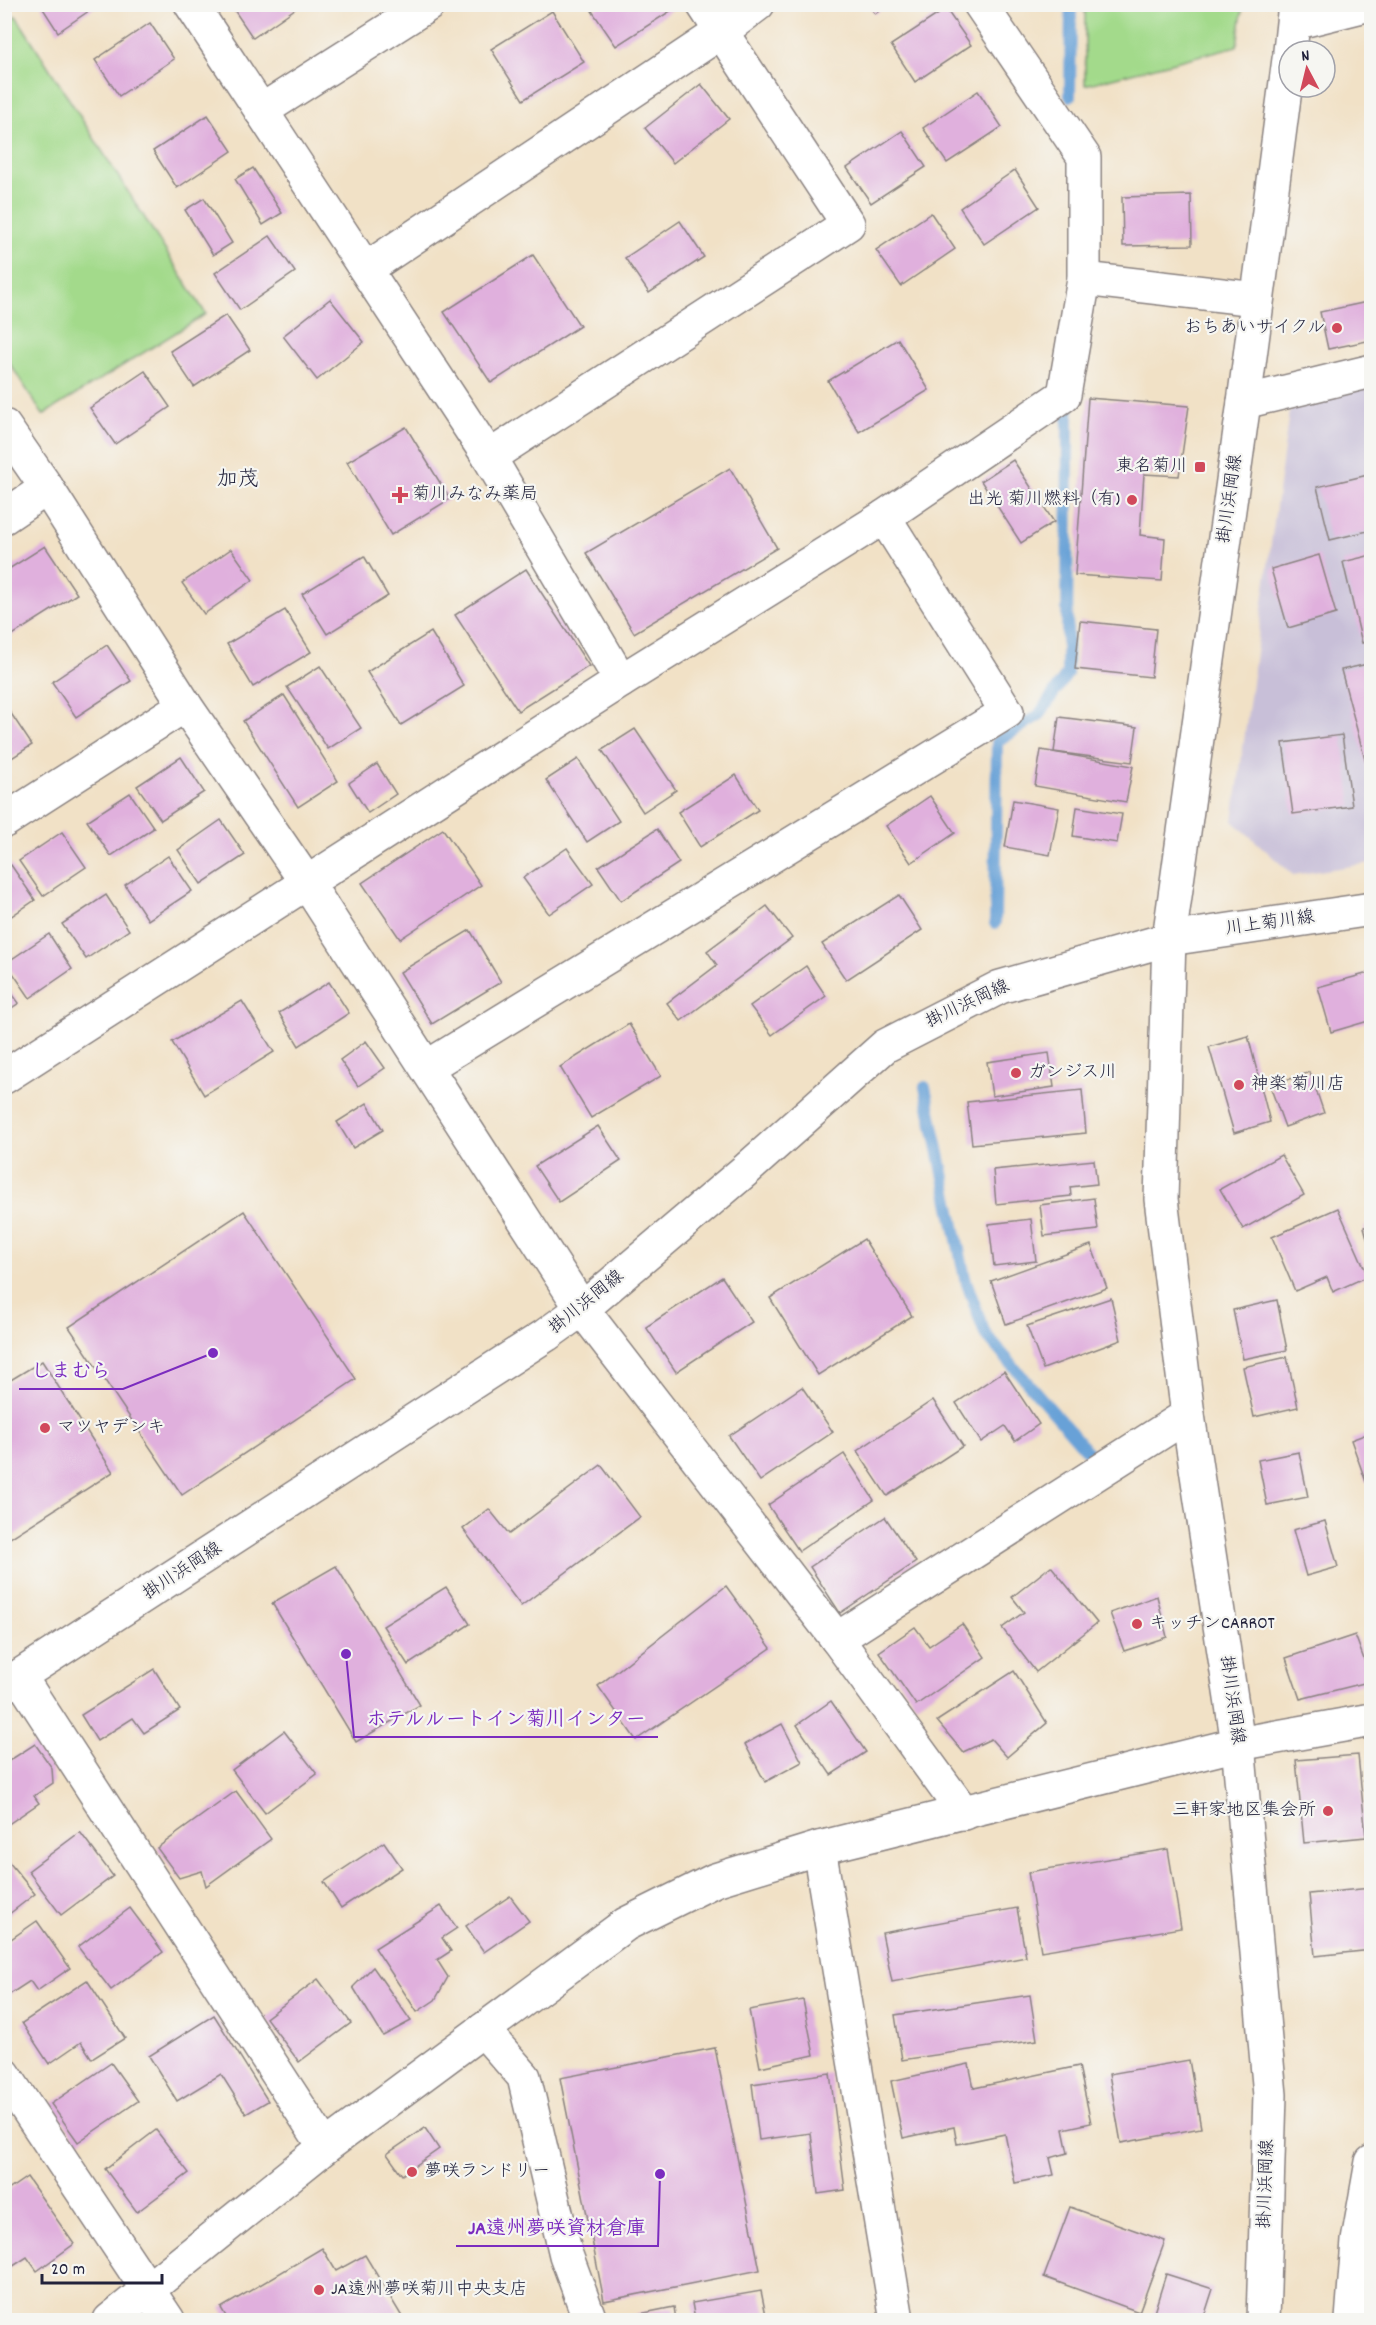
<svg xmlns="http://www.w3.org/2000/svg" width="1376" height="2325" viewBox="0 0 1376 2325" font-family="Dekko,'Klee One',sans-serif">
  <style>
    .industrial { fill: #c8bfd8 }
    .green { fill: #a3da8b; stroke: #627e63; stroke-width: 1.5 }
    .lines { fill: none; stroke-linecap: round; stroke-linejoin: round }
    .stream { stroke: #68a1d7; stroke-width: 12 }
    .building { fill: #e0b0dd }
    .minor-casing { stroke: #8a8280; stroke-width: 36 }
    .major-casing { stroke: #8a8280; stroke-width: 36 }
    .minor { stroke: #fff; stroke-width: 33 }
    .major { stroke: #fff; stroke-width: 33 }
    .poi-dot { fill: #d1495b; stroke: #f6f6f2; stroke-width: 2 }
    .labels { text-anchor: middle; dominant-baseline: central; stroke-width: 4.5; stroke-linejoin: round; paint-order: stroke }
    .poi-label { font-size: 18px; fill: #22223b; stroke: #f6f6f2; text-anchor: start }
    .street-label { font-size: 18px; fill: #22223b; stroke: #f6f6f2 }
    .quarter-label { font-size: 21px; fill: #22223b; stroke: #f6f6f2 }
    .leader { fill: none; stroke: #7b2cbf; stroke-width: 2 }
    .callout-dot { fill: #7b2cbf; stroke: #f6f6f2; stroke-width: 2 }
    .callout-label { font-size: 20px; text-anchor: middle; font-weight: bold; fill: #7b2cbf; stroke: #f6f6f2; stroke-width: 4.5; stroke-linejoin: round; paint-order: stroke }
  </style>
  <rect width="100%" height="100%" fill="#f6f6f2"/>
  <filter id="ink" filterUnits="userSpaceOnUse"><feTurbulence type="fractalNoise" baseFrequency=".0167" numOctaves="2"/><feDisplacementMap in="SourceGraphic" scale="12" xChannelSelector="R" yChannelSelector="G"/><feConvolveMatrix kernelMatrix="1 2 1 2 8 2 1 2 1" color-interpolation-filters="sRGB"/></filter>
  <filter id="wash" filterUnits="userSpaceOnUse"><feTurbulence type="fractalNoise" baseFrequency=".008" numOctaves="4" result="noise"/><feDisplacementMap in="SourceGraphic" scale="24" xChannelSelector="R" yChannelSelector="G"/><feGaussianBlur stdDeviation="1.35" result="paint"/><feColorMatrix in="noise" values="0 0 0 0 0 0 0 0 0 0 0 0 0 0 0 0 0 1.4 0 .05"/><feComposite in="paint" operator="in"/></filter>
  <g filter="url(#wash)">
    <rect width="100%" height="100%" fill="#f1e1c6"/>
    <polygon class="industrial" points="1371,383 1371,863 1293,875 1233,821 1289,412 1300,399"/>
    <g class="green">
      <polygon points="1085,5 1085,4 1243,5 1237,46 1085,85"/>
      <polygon points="16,16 206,314 43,415 5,356 4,23"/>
    </g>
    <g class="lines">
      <g class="stream">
        <polyline points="1070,96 1071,4"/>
        <polyline points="995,923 997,742 1039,715 1067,674 1068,411"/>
        <polyline points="925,1087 965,1278 985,1334 1089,1453"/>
      </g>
    </g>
    <g id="blocks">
      <g class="building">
        <polygon points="40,4 99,4 58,32"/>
        <polygon points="230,4 302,4 253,38"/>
        <polygon points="601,4 668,4 672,10 616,46 592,11"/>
        <polygon points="868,4 889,4 875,14"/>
        <polygon points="946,9 971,45 915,82 891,45"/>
        <polygon points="552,11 584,62 523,100 491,49"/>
        <polygon points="150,23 174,59 119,96 95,60"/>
        <polygon points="701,84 729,119 673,163 645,128"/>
        <polygon points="978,91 1002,127 947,163 923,128"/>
        <polygon points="208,115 232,151 177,188 153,151"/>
        <polygon points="902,131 926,167 871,203 847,168"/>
        <polygon points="253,168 282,213 263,225 235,179"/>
        <polygon points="1015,170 1039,207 984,244 960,208"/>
        <polygon points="1191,195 1192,245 1123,246 1122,197"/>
        <polygon points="204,198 232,243 213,255 185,210"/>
        <polygon points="931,213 955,249 901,286 876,250"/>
        <polygon points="680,221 704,257 649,293 625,258"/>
        <polygon points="270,236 295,272 240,310 215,273"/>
        <polygon points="533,255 580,326 491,383 444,312"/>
        <polygon points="330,299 364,342 317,380 283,336"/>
        <polygon points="1372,301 1372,340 1328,349 1320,312"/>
        <polygon points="226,315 250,350 194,387 170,351"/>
        <polygon points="898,339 929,390 859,432 828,381"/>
        <polygon points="145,371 170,407 115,444 90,408"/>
        <polygon points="1088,398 1189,406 1179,476 1144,474 1140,535 1165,538 1162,581 1075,575"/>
        <polygon points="406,427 450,499 391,535 347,462"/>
        <polygon points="1013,460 1054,522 1021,543 981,481"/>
        <polygon points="730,468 777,548 634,633 586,553"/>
        <polygon points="1372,474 1372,530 1330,540 1317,487"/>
        <polygon points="45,546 77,594 11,636 4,626 4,572"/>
        <polygon points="231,549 253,580 204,614 182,583"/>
        <polygon points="1319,555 1336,614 1288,628 1271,569"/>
        <polygon points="1372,555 1372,641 1362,643 1343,562"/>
        <polygon points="364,556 388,596 327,634 302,594"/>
        <polygon points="526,569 589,666 518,711 455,615"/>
        <polygon points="285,610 311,652 253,687 227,644"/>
        <polygon points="1080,621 1156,629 1151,677 1075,669"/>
        <polygon points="431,632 464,686 401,725 367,672"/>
        <polygon points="107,645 131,681 76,717 52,682"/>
        <polygon points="1372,663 1372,782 1371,782 1341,670"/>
        <polygon points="320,666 361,728 328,749 287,687"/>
        <polygon points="284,695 338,781 298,807 243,721"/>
        <polygon points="4,703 32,745 4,763"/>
        <polygon points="1059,717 1137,727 1132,762 1054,752"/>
        <polygon points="635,729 676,790 643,812 602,750"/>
        <polygon points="1342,735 1352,806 1293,814 1283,743"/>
        <polygon points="1041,750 1133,766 1126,802 1035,786"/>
        <polygon points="181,757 204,792 161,820 137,786"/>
        <polygon points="578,759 619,821 587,842 546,780"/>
        <polygon points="377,764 396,794 368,813 349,783"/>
        <polygon points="736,775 758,810 700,847 678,812"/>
        <polygon points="130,793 154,828 111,856 87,821"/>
        <polygon points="930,796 955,833 911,863 886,826"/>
        <polygon points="1013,800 1059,808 1050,855 1005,847"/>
        <polygon points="1077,807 1122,814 1117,843 1073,836"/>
        <polygon points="221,820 245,855 201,884 178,850"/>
        <polygon points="443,829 481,885 400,939 362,883"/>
        <polygon points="657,829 679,863 621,901 598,867"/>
        <polygon points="62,832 86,867 43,896 19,861"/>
        <polygon points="567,848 593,884 549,914 523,878"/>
        <polygon points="168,856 192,891 148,920 125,885"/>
        <polygon points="11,865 35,900 4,921 4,870"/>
        <polygon points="106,895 129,930 86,959 62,924"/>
        <polygon points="899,895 922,930 846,980 822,944"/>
        <polygon points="767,906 792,938 681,1021 667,1003 717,965 707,951"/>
        <polygon points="470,930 501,982 432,1024 400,972"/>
        <polygon points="49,934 72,969 30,998 6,963"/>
        <polygon points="806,966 826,996 772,1035 750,1006"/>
        <polygon points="1372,972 1372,1020 1331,1032 1318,987"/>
        <polygon points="329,982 349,1013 299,1046 279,1013"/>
        <polygon points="4,983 19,1003 4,1013"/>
        <polygon points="242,1001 274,1052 204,1095 172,1042"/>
        <polygon points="629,1024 661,1076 591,1118 560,1067"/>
        <polygon points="1248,1036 1270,1122 1234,1133 1209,1047"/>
        <polygon points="366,1041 385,1068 358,1086 340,1060"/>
        <polygon points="1049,1053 1054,1087 992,1096 987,1062"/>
        <polygon points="1310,1072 1324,1113 1285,1127 1270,1086"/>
        <polygon points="1082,1090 1086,1133 972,1144 967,1102"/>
        <polygon points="367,1103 383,1130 353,1148 337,1122"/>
        <polygon points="598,1126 621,1161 559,1202 535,1166"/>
        <polygon points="1281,1155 1304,1195 1243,1229 1220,1189"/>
        <polygon points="1094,1160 1097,1184 1070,1187 1071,1196 996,1204 993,1170"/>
        <polygon points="1094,1198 1098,1230 1044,1236 1040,1205"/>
        <polygon points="1338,1208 1368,1276 1333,1292 1327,1277 1295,1291 1272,1237"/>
        <polygon points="244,1211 356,1379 182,1495 69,1327"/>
        <polygon points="1031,1219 1036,1261 994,1266 989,1224"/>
        <polygon points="1372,1225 1372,1251 1371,1252 1364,1227"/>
        <polygon points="864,1239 912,1316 818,1375 770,1298"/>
        <polygon points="1091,1245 1107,1288 1006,1324 991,1281"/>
        <polygon points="722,1277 752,1322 676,1372 646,1327"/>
        <polygon points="1111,1298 1121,1340 1043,1369 1027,1326"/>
        <polygon points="1277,1300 1287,1350 1243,1359 1233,1310"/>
        <polygon points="1287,1357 1298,1407 1254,1417 1243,1367"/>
        <polygon points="42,1361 113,1472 4,1542 4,1384"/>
        <polygon points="1004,1371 1039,1424 1015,1441 1005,1426 981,1442 956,1403"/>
        <polygon points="802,1387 833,1432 760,1481 729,1436"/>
        <polygon points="933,1400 963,1446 887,1496 857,1451"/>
        <polygon points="1372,1432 1372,1480 1366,1482 1351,1440"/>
        <polygon points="1299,1452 1308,1497 1267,1505 1258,1460"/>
        <polygon points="844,1454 874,1500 799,1551 768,1505"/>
        <polygon points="601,1465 640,1517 521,1606 463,1529 489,1509 509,1534"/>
        <polygon points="885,1517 916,1562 840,1613 810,1567"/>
        <polygon points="1325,1521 1338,1567 1306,1576 1293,1530"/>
        <polygon points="336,1566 420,1705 356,1742 272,1603"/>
        <polygon points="1051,1566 1097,1623 1036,1672 1002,1628 1024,1612 1012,1597"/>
        <polygon points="726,1586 771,1648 636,1740 598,1686"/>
        <polygon points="446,1587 470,1624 408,1665 383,1626"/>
        <polygon points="1157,1596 1167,1637 1124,1651 1110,1613"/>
        <polygon points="962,1624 985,1657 916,1705 879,1652 915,1627 929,1646"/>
        <polygon points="1355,1635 1372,1681 1300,1699 1286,1658"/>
        <polygon points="154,1669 180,1710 144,1733 133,1718 97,1741 81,1715"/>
        <polygon points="1014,1671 1047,1723 1007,1757 991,1739 963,1752 937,1721"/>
        <polygon points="831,1701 866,1752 831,1775 797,1725"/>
        <polygon points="782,1724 802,1762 765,1782 745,1744"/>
        <polygon points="284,1731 317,1774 265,1813 232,1770"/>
        <polygon points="35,1744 52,1768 53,1783 34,1796 39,1803 4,1827 4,1764"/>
        <polygon points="1358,1755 1366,1837 1304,1843 1296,1760"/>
        <polygon points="236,1791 271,1839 206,1886 202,1871 179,1878 157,1848"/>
        <polygon points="80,1832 113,1876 61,1915 28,1871"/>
        <polygon points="384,1842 402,1868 341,1908 324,1882"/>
        <polygon points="1168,1849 1181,1928 1041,1951 1028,1872"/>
        <polygon points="4,1856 35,1894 4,1918"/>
        <polygon points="1371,1888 1372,1950 1315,1956 1309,1894"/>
        <polygon points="510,1896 529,1921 484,1952 466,1926"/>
        <polygon points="441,1906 457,1928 442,1938 451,1951 437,1960 448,1977 435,2000 417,2012 375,1948"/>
        <polygon points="130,1908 163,1952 111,1990 78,1947"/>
        <polygon points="1017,1908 1026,1957 892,1982 882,1933"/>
        <polygon points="37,1921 70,1968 37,1991 30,1981 4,1998 4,1944"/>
        <polygon points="373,1967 411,2021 383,2036 353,1987"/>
        <polygon points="318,1979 351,2023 299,2062 266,2018"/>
        <polygon points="87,1980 125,2038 92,2059 81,2042 49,2064 22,2023"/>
        <polygon points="1030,1995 1037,2040 902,2060 895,2015"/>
        <polygon points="803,2000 814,2055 760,2067 749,2010"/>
        <polygon points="214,2015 268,2101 246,2114 221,2074 177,2101 149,2056"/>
        <polygon points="715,2048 760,2270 604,2301 560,2078"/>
        <polygon points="1189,2060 1201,2128 1121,2143 1109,2074"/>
        <polygon points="111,2063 138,2101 78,2142 51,2104"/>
        <polygon points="969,2064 974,2088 1079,2066 1091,2123 1063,2129 1068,2153 1050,2158 1054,2175 1015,2183 1005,2134 957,2144 954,2127 903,2138 891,2081"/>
        <polygon points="830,2073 845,2190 818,2194 811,2133 759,2140 752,2084"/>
        <polygon points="425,2128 439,2149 402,2175 387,2154"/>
        <polygon points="156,2130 189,2173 137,2212 105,2169"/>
        <polygon points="27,2177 74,2244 37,2271 27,2257 4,2272 4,2193"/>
        <polygon points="1070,2207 1165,2241 1139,2312 1044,2277"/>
        <polygon points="322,2248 336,2271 365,2255 404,2320 228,2320 221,2308"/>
        <polygon points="1166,2274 1213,2289 1203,2320 1158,2320 1152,2319"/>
        <polygon points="761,2291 767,2320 695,2320 692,2303"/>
        <polygon points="674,2307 676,2320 630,2320 629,2316"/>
      </g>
    </g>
  </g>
  <g filter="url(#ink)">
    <use href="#blocks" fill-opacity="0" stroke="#8a8280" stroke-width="1.5"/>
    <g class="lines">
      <defs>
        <g id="minor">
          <polyline points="191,4 489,457 621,681"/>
          <polyline points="1294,23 1370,4"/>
          <polyline points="261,111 429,4"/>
          <polyline points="366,269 721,32 758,4"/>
          <polyline points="1084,279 1256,299"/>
          <polyline points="1244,402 1372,371"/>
          <polyline points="4,426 47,488 185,705 307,883 582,1309 837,1639 964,1813"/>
          <polyline points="489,457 848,224 703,4"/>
          <polyline points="4,517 47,488"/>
          <polyline points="4,821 185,705"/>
          <polyline points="427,1067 1007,712 884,517"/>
          <polyline points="4,1077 621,681 884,517 1064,395 1084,279 1084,157 980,4"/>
          <polyline points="837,1639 1188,1415"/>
          <polyline points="20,1677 325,2147"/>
          <polyline points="819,1848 897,2320"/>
          <polyline points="483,2030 524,2077 566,2255 590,2320"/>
          <polyline points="4,2074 168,2320"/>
          <polyline points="110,2320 325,2147 626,1924 715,1880 819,1848 1238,1744 1372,1720"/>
          <polyline points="1352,2320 1358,2241 1372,2162"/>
        </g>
        <g id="major">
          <polyline points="1290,51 1295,4"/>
          <polyline points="4,1686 546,1335 582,1309 747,1169 885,1046 1000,987 1169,939 1372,909"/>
          <polyline points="1263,2320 1270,2095 1238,1744 1188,1415 1161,1199 1169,939 1244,402 1289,59"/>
        </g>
      </defs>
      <use href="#minor" class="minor-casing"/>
      <use href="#major" class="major-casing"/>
      <use href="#minor" class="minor"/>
      <use href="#major" class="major"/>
    </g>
  </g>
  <g class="poi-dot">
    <circle cx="1337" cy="328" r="6"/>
    <rect x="1194" y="461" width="12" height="12" rx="3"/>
    <path d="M397 486h6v6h6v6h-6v6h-6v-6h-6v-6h6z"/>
    <circle cx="1132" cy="500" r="6"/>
    <circle cx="1016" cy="1073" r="6"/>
    <circle cx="1239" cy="1085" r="6"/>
    <circle cx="45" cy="1428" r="6"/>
    <circle cx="1137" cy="1624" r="6"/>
    <circle cx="1328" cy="1811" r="6"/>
    <circle cx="412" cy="2172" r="6"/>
    <circle cx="319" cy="2290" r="6"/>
  </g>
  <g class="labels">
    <g class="poi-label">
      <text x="1325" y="328" text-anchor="end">おちあいサイクル</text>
      <text x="1188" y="467" text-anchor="end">東名菊川</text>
      <text x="412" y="495">菊川みなみ薬局</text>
      <text x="1120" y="500" text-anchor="end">出光 菊川燃料（有)</text>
      <text x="1028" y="1073">ガンジス川</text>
      <text x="1251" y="1085">神楽 菊川店</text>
      <text x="57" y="1428">マツヤデンキ</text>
      <text x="1149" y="1624">キッチンCARROT</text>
      <text x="1316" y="1811" text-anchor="end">三軒家地区集会所</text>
      <text x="424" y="2172">夢咲ランドリー</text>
      <text x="331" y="2290">JA遠州夢咲菊川中央支店</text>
    </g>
    <g class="street-label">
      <text transform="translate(1231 499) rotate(-82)">掛川浜岡線</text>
      <text transform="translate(1270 924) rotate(-8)">川上菊川線</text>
      <text transform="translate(968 1005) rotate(-25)">掛川浜岡線</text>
      <text transform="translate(587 1303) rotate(-39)">掛川浜岡線</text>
      <text transform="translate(183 1572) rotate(-33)">掛川浜岡線</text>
      <text transform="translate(1231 1700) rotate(82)">掛川浜岡線</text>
      <text transform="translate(1267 2184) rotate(-88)">掛川浜岡線</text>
    </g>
    <g class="quarter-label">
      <text x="238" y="481">加茂</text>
    </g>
  </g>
  <path class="leader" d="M213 1353L123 1389H19M346 1654L354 1737H658M660 2174L658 2246H456"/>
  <g class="callout-dot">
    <circle cx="213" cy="1353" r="6"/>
    <circle cx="346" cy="1654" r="6"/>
    <circle cx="660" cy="2174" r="6"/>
  </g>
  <g class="callout-label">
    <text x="71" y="1377">しまむら</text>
    <text x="506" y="1725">ホテルルートイン菊川インター</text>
    <text x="557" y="2234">JA遠州夢咲資材倉庫</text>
  </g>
  <rect width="1376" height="2325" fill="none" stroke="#f6f6f2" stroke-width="24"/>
  <g transform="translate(1307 69) rotate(353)"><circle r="28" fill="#f6f6f2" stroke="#a1a1a9" stroke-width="1.5"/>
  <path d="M0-4.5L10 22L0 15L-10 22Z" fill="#d1495b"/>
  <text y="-9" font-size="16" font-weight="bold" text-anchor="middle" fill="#22223b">N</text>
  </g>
  <path d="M42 2274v9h120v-9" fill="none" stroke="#22223b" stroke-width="3"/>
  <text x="51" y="2274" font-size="18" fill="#22223b" stroke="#f6f6f2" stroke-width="4.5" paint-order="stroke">20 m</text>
</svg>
